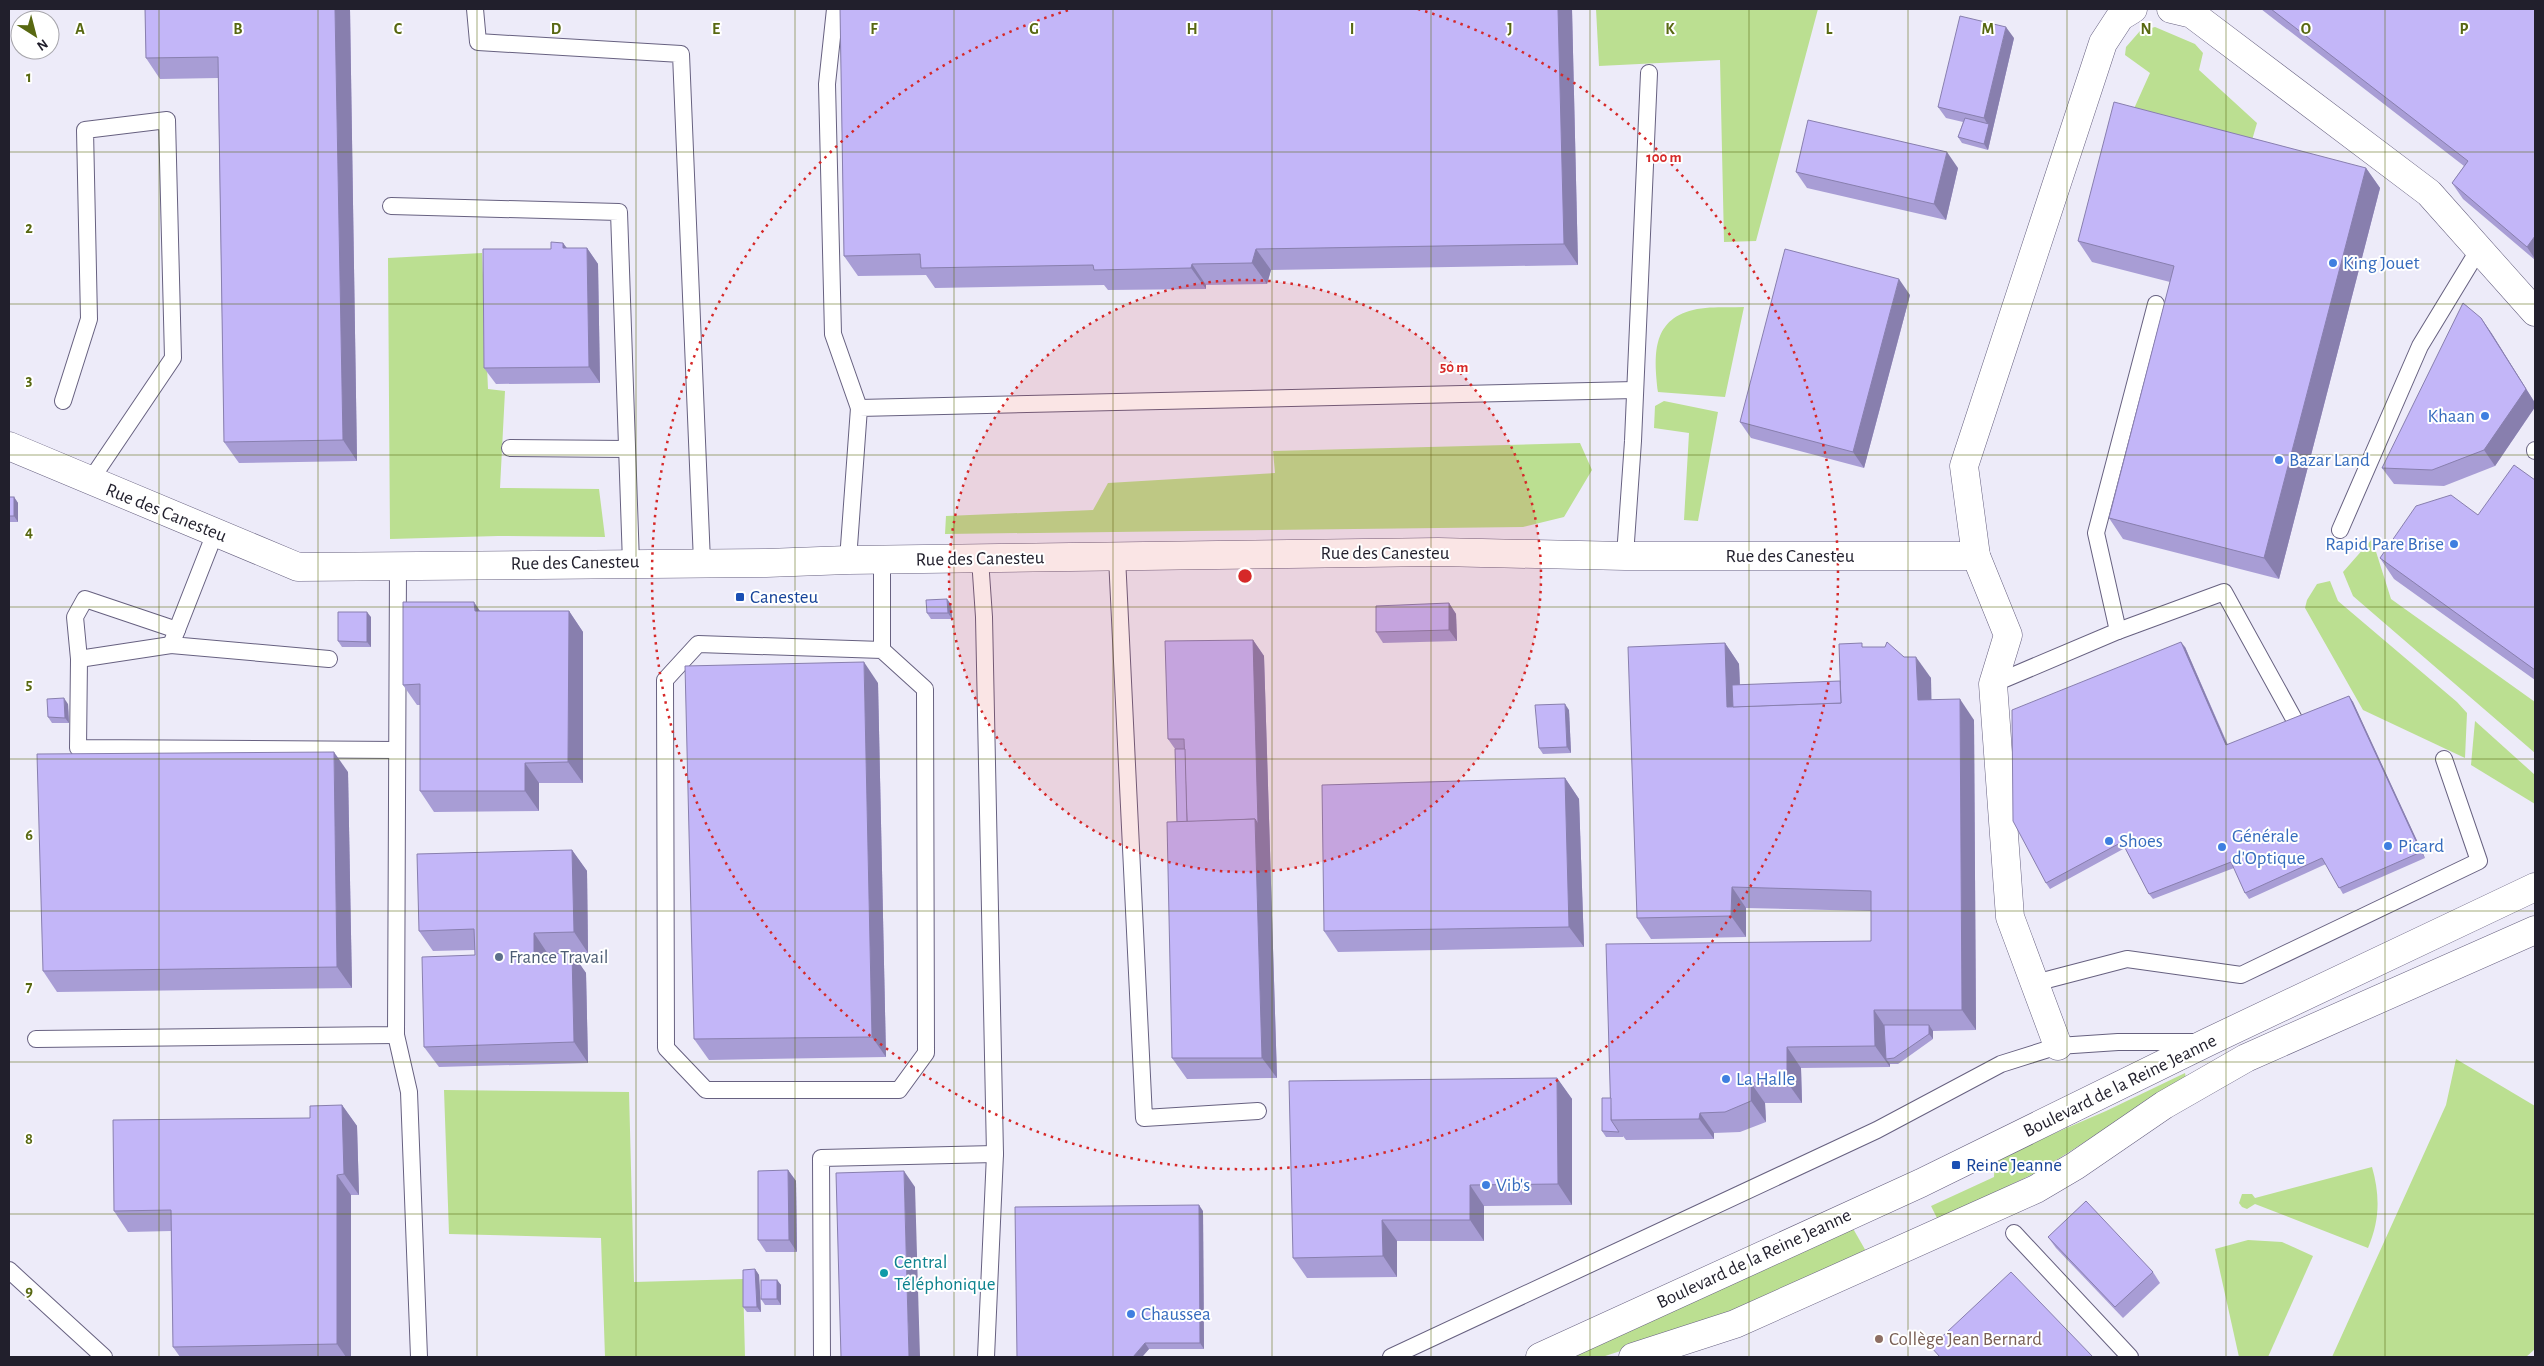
<svg xmlns="http://www.w3.org/2000/svg" width="2544" height="1366" viewBox="0 0 2544 1366" font-family="'Alegreya Sans',sans-serif">
  <style>
    .green { fill: #bbdf91 }
    .lines { fill: none; stroke-linecap: round; stroke-linejoin: round }
    .lane-casing { stroke: #676180; stroke-width: 18 }
    .street-casing { stroke: #676180; stroke-width: 29 }
    .secondary-casing { stroke: #676180; stroke-width: 29 }
    .lane { stroke: #fff; stroke-width: 16 }
    .street { stroke: #fff; stroke-width: 28 }
    .secondary { stroke: #fff; stroke-width: 28 }
    .wall { fill: #a89dd5 }
    .shaded-wall { fill: #887fae }
    .building { fill: #c3b6f8; stroke: #887fae }
    .grid { fill: none; stroke: #586811; stroke-width: 1; stroke-opacity: 0.55 }
    .ring { fill: none; stroke: #d62828; stroke-width: 2.5; stroke-dasharray: 2.5 5 }
    .shop-dot { fill: #3f7fe0; stroke: #fff; stroke-width: 2 }
    .transit-dot { fill: #1a4fb4; stroke: #fff; stroke-width: 2 }
    .service-dot { fill: #5c6f8a; stroke: #fff; stroke-width: 2 }
    .culture-dot { fill: #0f9aa8; stroke: #fff; stroke-width: 2 }
    .education-dot { fill: #8d6e63; stroke: #fff; stroke-width: 2 }
    .labels { text-anchor: middle; dominant-baseline: central; stroke-width: 4; stroke-linejoin: round; paint-order: stroke }
    .shop-label { font-size: 19px; fill: #366cbe; stroke: #fff; text-anchor: start }
    .street-label { font-size: 19px; fill: #211f2c; stroke: #fff }
    .transit-label { font-size: 19px; fill: #164399; stroke: #fff; text-anchor: start }
    .service-label { font-size: 19px; fill: #4e5e75; stroke: #fff; text-anchor: start }
    .culture-label { font-size: 19px; fill: #0d838f; stroke: #fff; text-anchor: start }
    .education-label { font-size: 19px; fill: #785e54; stroke: #fff; text-anchor: start }
    .grid-label { font-size: 16px; text-anchor: middle; font-weight: bold; fill: #586811; stroke: #fff; stroke-width: 4; stroke-linejoin: round; paint-order: stroke }
    .centre { fill: #d62828; stroke: #fff; stroke-width: 2.5 }
    .ring-label { font-size: 15px; text-anchor: middle; font-weight: bold; fill: #d62828; stroke: #fff; stroke-width: 4; stroke-linejoin: round; paint-order: stroke }
  </style>
  <rect width="100%" height="100%" fill="#edebf9"/>
  <g class="green">
    <polygon points="1596,9 1818,9 1756,241 1724,242 1720,60 1599,66"/>
    <polygon points="2155,27 2195,44 2203,53 2199,70 2257,123 2248,154 2128,122 2150,73 2125,55 2126,47 2140,31"/>
    <polygon points="482,253 488,389 505,391 500,488 599,489 605,537 498,536 390,539 388,258"/>
    <path d="M1744,307L1725,397L1658,392C1654,357 1651,320 1693,310C1709,306 1728,308 1744,307Z"/>
    <polygon points="1664,401 1718,412 1698,521 1684,520 1689,433 1654,428 1655,406"/>
    <polygon points="1580,443 1592,470 1564,517 1523,527 945,534 946,516 1093,510 1108,483 1275,473 1273,451"/>
    <polygon points="2372,539 2391,599 2535,702 2535,753 2353,596 2343,572"/>
    <polygon points="2330,581 2338,601 2457,702 2467,713 2465,758 2363,710 2305,608 2307,600 2317,584"/>
    <polygon points="2475,721 2535,775 2535,804 2471,765"/>
    <polygon points="2456,1059 2535,1106 2535,1349 2526,1357 2332,1357 2446,1105"/>
    <polygon points="2185,1073 2186,1078 2039,1171 1938,1220 1931,1206 1994,1177 1995,1159 2106,1111"/>
    <polygon points="444,1090 629,1092 634,1282 743,1279 745,1357 605,1357 601,1238 449,1234"/>
    <path d="M2372,1167C2380,1195 2380,1220 2368,1248L2255,1204L2247,1209L2242,1207L2239,1203L2242,1194H2252L2255,1198Z"/>
    <polygon points="1851,1225 1867,1253 1732,1315 1602,1357 1565,1357"/>
    <polygon points="2248,1240 2282,1242 2313,1256 2268,1357 2239,1357 2215,1249"/>
  </g>
  <g class="lines">
    <defs>
      <g id="lane">
        <polyline points="475,9 478,42 681,54 702,562"/>
        <polyline points="835,9 827,84 833,334 859,408"/>
        <polyline points="391,206 619,212 631,563"/>
        <polyline points="63,401 89,319 85,130 167,120 173,358 90,481"/>
        <polyline points="510,448 627,449"/>
        <polyline points="2535,450 2535,451"/>
        <polyline points="2340,530 2420,346 2479,249"/>
        <polyline points="215,533 171,645 329,659"/>
        <polyline points="1625,556 1633,441 1649,73"/>
        <polyline points="1117,557 1144,1118 1258,1111"/>
        <polyline points="980,559 984,617 995,1154 986,1357"/>
        <polyline points="848,560 859,408 1635,390"/>
        <polyline points="882,560 882,650 698,644 665,680 666,1048 706,1090 899,1090 926,1053 925,689 882,650"/>
        <polyline points="2118,631 2224,592 2294,719"/>
        <polyline points="171,645 79,659 78,748 397,750"/>
        <polyline points="79,659 75,617 85,599 177,630"/>
        <polyline points="1993,684 2118,631 2096,533 2156,304"/>
        <polyline points="2035,983 2127,959 2241,975 2479,861 2444,759"/>
        <polyline points="396,1035 409,1092 419,1357"/>
        <polyline points="36,1039 396,1035 398,566"/>
        <polyline points="2014,1233 2130,1357"/>
        <polyline points="9,1270 104,1357"/>
        <polyline points="822,1357 821,1158 995,1154"/>
        <polyline points="1391,1357 1877,1130 2001,1064 2058,1046 2118,1042 2199,1042"/>
      </g>
      <g id="street">
        <polyline points="2171,9 2192,14 2429,193 2535,312"/>
        <polyline points="9,446 298,567 766,563 848,560 1438,552 1625,556 1976,556"/>
        <polyline points="2058,1046 2010,917 1993,684 2008,635 1976,556 1964,466 2103,43 2120,17 2133,9"/>
      </g>
      <g id="secondary">
        <polyline points="1540,1357 1921,1183 2208,1042 2535,887"/>
        <polyline points="1633,1357 1735,1324 2036,1189 2075,1166 2164,1105 2246,1058 2535,930"/>
      </g>
    </defs>
    <use href="#lane" class="lane-casing"/>
    <use href="#street" class="street-casing"/>
    <use href="#secondary" class="secondary-casing"/>
    <use href="#lane" class="lane"/>
    <use href="#street" class="street"/>
    <use href="#secondary" class="secondary"/>
  </g>
  <g class="wall">
    <polygon points="145,9 350,9 357,461 239,463 224,442 218,78 160,79 146,58"/>
    <polygon points="840,9 1572,9 1578,265 1271,270 1267,284 1206,285 1206,289 1108,290 1104,285 935,288 926,275 858,276 844,256"/>
    <polygon points="2261,9 2535,9 2535,260 2463,199 2452,183 2464,166"/>
    <polygon points="2014,38 1988,150 1962,143 1958,137 1963,122 1946,118 1938,107"/>
    <polygon points="1958,168 1946,220 1807,188 1796,172"/>
    <polygon points="2366,168 2380,188 2279,579 2123,539 2109,518 2170,282 2092,262 2078,241"/>
    <polygon points="563,243 567,248 587,248 598,264 600,383 496,384 484,368 551,249"/>
    <polygon points="1910,295 1864,468 1751,438 1740,422"/>
    <polygon points="2481,318 2492,334 2535,403 2535,407 2495,466 2444,486 2394,484 2382,468"/>
    <polygon points="2535,480 2535,680 2394,579 2380,558 2478,515"/>
    <polygon points="9,497 14,497 18,503 18,522 9,522"/>
    <polygon points="1449,603 1456,614 1457,641 1383,643 1376,632"/>
    <polygon points="951,604 952,619 931,619 927,613"/>
    <polygon points="480,611 569,611 583,632 583,783 539,783 539,811 434,812 420,791 420,705 417,705 403,685"/>
    <polygon points="371,617 371,647 342,647 338,641"/>
    <polygon points="1253,640 1264,656 1277,1078 1187,1079 1172,1058 1177,822 1175,749 1168,739"/>
    <polygon points="1725,643 1739,664 1740,685 1840,681 1865,647 1904,657 1931,678 1931,700 1974,720 1976,1030 1933,1031 1933,1039 1898,1064 1890,1064 1890,1067 1801,1068 1802,1103 1765,1103 1766,1122 1740,1132 1714,1133 1714,1139 1626,1140 1623,1136 1623,1137 1606,1137 1602,1131 1611,1098 1871,941 1871,911 1746,908 1746,937 1651,939 1637,918"/>
    <polygon points="2185,647 2228,745 2349,696 2353,702 2425,858 2343,894 2326,864 2249,899 2245,893 2234,868 2153,899 2149,894 2125,848 2050,889 2046,883"/>
    <polygon points="878,683 886,1057 709,1060 694,1039"/>
    <polygon points="68,704 69,723 52,723 48,717"/>
    <polygon points="1569,710 1571,753 1543,754 1539,748"/>
    <polygon points="348,772 352,988 57,992 43,971"/>
    <polygon points="1565,778 1579,799 1584,947 1338,952 1324,931"/>
    <polygon points="572,850 587,871 588,953 572,953 586,973 588,1063 439,1067 424,1047 475,955 475,950 433,951 419,931"/>
    <polygon points="1557,1078 1572,1099 1572,1205 1484,1206 1484,1241 1397,1241 1397,1277 1307,1278 1293,1258"/>
    <polygon points="342,1105 357,1126 359,1195 351,1195 351,1357 180,1357 173,1347 171,1231 128,1232 114,1211 310,1118"/>
    <polygon points="788,1170 796,1181 797,1252 766,1252 758,1240"/>
    <polygon points="1203,1211 1204,1349 1149,1349 1142,1357 1017,1357"/>
    <polygon points="2048,1237 2153,1272 2160,1283 2123,1318 2056,1248"/>
    <polygon points="755,1269 759,1275 761,1312 747,1312 743,1307"/>
    <polygon points="777,1280 781,1285 781,1305 765,1305 761,1299"/>
  </g>
  <g class="shaded-wall">
    <polygon points="335,9 350,9 357,461 343,440"/>
    <polygon points="1558,9 1572,9 1578,265 1564,244"/>
    <polygon points="2006,27 2014,38 1988,150 1984,144 1988,125 1984,118"/>
    <polygon points="1947,152 1958,168 1946,220 1934,204"/>
    <polygon points="2366,168 2380,188 2279,579 2264,558"/>
    <polygon points="2535,236 2535,259 2527,247"/>
    <polygon points="563,243 574,259 563,248"/>
    <polygon points="587,248 598,264 600,383 589,367"/>
    <polygon points="1256,249 1271,270 1267,284 1252,263"/>
    <polygon points="1192,264 1206,285 1206,289 1191,268"/>
    <polygon points="1899,279 1910,295 1864,468 1853,452"/>
    <polygon points="2481,318 2492,334 2535,403 2535,407 2495,466 2484,450"/>
    <polygon points="14,497 18,503 18,522 14,516"/>
    <polygon points="947,599 951,604 952,619 948,613"/>
    <polygon points="474,602 488,623 475,611"/>
    <polygon points="1449,603 1456,614 1457,641 1449,630"/>
    <polygon points="569,611 583,632 583,783 568,762"/>
    <polygon points="367,612 371,617 371,647 367,642"/>
    <polygon points="1253,640 1264,656 1277,1078 1262,1058 1255,819"/>
    <polygon points="2181,642 2185,647 2230,751 2226,745"/>
    <polygon points="1725,643 1739,664 1741,716 1727,707"/>
    <polygon points="1916,657 1931,678 1932,721 1918,700"/>
    <polygon points="864,662 878,683 886,1057 872,1037"/>
    <polygon points="2349,696 2353,702 2425,858 2421,852"/>
    <polygon points="64,698 68,704 69,723 65,718"/>
    <polygon points="1960,699 1974,720 1976,1030 1962,1010"/>
    <polygon points="1565,704 1569,710 1571,753 1567,747"/>
    <polygon points="334,752 348,772 352,988 337,967"/>
    <polygon points="525,763 539,783 539,811 525,791"/>
    <polygon points="1565,778 1579,799 1584,947 1569,927"/>
    <polygon points="572,850 587,871 588,953 574,932"/>
    <polygon points="1732,887 1746,908 1746,937 1731,916"/>
    <polygon points="534,933 548,954 534,954"/>
    <polygon points="572,953 586,973 588,1063 574,1042"/>
    <polygon points="1874,1010 1888,1031 1886,1059 1890,1064 1890,1067 1875,1046"/>
    <polygon points="1929,1025 1933,1031 1933,1039 1929,1034"/>
    <polygon points="1787,1047 1801,1068 1802,1103 1787,1082"/>
    <polygon points="1557,1078 1572,1099 1572,1205 1558,1184"/>
    <polygon points="1751,1083 1765,1103 1766,1122 1751,1101"/>
    <polygon points="342,1105 357,1126 359,1195 344,1174"/>
    <polygon points="1700,1113 1714,1133 1714,1139 1699,1119"/>
    <polygon points="788,1170 796,1181 797,1252 789,1240"/>
    <polygon points="904,1171 915,1187 920,1357 909,1357"/>
    <polygon points="337,1175 351,1195 351,1357 346,1357 337,1344"/>
    <polygon points="1470,1185 1484,1206 1484,1241 1470,1220"/>
    <polygon points="1199,1205 1203,1211 1204,1349 1200,1343"/>
    <polygon points="1382,1220 1397,1241 1397,1277 1383,1256"/>
    <polygon points="755,1269 759,1275 761,1312 757,1307"/>
    <polygon points="777,1280 781,1285 781,1305 777,1299"/>
    <polygon points="1145,1343 1149,1349 1142,1357 1133,1357"/>
  </g>
  <g class="building">
    <polygon points="145,9 335,9 343,440 224,442 218,57 146,58"/>
    <polygon points="840,9 1558,9 1564,244 1256,249 1252,263 1192,264 1191,268 1094,270 1093,265 921,268 920,254 844,256"/>
    <polygon points="2271,9 2535,9 2535,236 2527,247 2452,183 2468,161"/>
    <polygon points="1960,16 2006,27 1984,118 1938,107"/>
    <polygon points="2114,102 2366,168 2264,558 2109,518 2174,266 2078,241"/>
    <polygon points="1965,118 1989,124 1984,144 1958,137"/>
    <polygon points="1808,120 1947,152 1934,204 1796,172"/>
    <polygon points="551,242 563,243 563,248 587,248 589,367 484,368 483,249 551,249"/>
    <polygon points="1785,249 1899,279 1853,452 1740,422"/>
    <polygon points="2463,303 2481,318 2526,389 2484,450 2432,470 2382,468"/>
    <polygon points="2514,465 2535,480 2535,670 2380,558 2416,506 2451,495 2478,515"/>
    <rect x="9" y="497" width="5" height="19"/>
    <polygon points="947,599 948,613 927,613 926,600"/>
    <polygon points="403,602 474,602 475,611 569,611 568,762 525,763 525,791 420,791 420,684 403,685"/>
    <polygon points="1449,603 1449,630 1376,632 1376,606"/>
    <polygon points="338,612 367,612 367,642 338,641"/>
    <polygon points="1253,640 1258,824 1255,819 1187,822 1184,739 1168,739 1165,641"/>
    <polygon points="1887,642 1904,657 1916,657 1918,700 1960,699 1962,1010 1874,1010 1875,1046 1787,1047 1787,1082 1751,1083 1751,1101 1725,1112 1700,1113 1699,1119 1611,1120 1606,944 1871,941 1871,891 1732,887 1731,916 1637,918 1628,647 1725,643 1727,707 1841,703 1839,644 1862,643 1862,647 1885,647"/>
    <polygon points="2181,642 2226,745 2349,696 2421,852 2339,888 2322,858 2245,893 2231,862 2149,894 2122,842 2046,883 2013,821 2012,710"/>
    <polygon points="864,662 872,1037 694,1039 685,666"/>
    <polygon points="1840,681 1841,703 1733,707 1732,685"/>
    <polygon points="64,698 65,718 48,717 47,699"/>
    <polygon points="1565,704 1567,747 1539,748 1535,705"/>
    <polygon points="1175,749 1185,749 1187,822 1177,822"/>
    <polygon points="334,752 337,967 43,971 37,754"/>
    <polygon points="1565,778 1569,927 1324,931 1322,785"/>
    <polygon points="1255,819 1262,1058 1172,1058 1167,822"/>
    <polygon points="572,850 574,932 534,933 534,954 572,953 574,1042 424,1047 422,957 475,955 474,929 419,931 417,854"/>
    <polygon points="1884,1025 1929,1025 1929,1034 1894,1058 1886,1059"/>
    <polygon points="1557,1078 1558,1184 1470,1185 1470,1220 1382,1220 1383,1256 1293,1258 1289,1081"/>
    <polygon points="1602,1098 1611,1098 1611,1120 1619,1132 1602,1131"/>
    <polygon points="342,1105 344,1174 337,1175 337,1344 173,1347 171,1210 114,1211 113,1120 310,1118 310,1106"/>
    <polygon points="788,1170 789,1240 758,1240 758,1171"/>
    <polygon points="904,1171 909,1357 841,1357 836,1173"/>
    <polygon points="2086,1201 2153,1272 2115,1307 2048,1237"/>
    <polygon points="1199,1205 1200,1343 1145,1343 1133,1357 1017,1357 1015,1207"/>
    <polygon points="755,1269 757,1307 743,1307 743,1270"/>
    <polygon points="2011,1272 2093,1357 1940,1357 1931,1347"/>
    <rect x="761" y="1280" width="16" height="19"/>
  </g>
  <path class="grid" d="M159,9V1357M318,9V1357M477,9V1357M636,9V1357M795,9V1357M954,9V1357M1113,9V1357M1272,9V1357M1431,9V1357M1590,9V1357M1749,9V1357M1908,9V1357M2067,9V1357M2226,9V1357M2385,9V1357M9,152H2535M9,304H2535M9,455H2535M9,607H2535M9,759H2535M9,911H2535M9,1062H2535M9,1214H2535"/>
  <circle cx="1245" cy="576" r="296" fill="#d62828" fill-opacity=".12"/>
  <g class="ring">
    <circle cx="1245" cy="576" r="296"/>
    <path d="M1418 9A593 593 0 1 1 1072 9"/>
  </g>
  <g class="shop-dot">
    <circle cx="2333" cy="263" r="5"/>
    <circle cx="2485" cy="416" r="5"/>
    <circle cx="2279" cy="460" r="5"/>
    <circle cx="2454" cy="544" r="5"/>
    <circle cx="2109" cy="841" r="5"/>
    <circle cx="2388" cy="846" r="5"/>
    <circle cx="2222" cy="847" r="5"/>
    <circle cx="1726" cy="1079" r="5"/>
    <circle cx="1486" cy="1185" r="5"/>
    <circle cx="1131" cy="1314" r="5"/>
  </g>
  <g class="transit-dot">
    <rect x="735" y="592" width="10" height="10" rx="2.5"/>
    <rect x="1951" y="1160" width="10" height="10" rx="2.5"/>
  </g>
  <circle class="service-dot" cx="499" cy="957" r="5"/>
  <circle class="culture-dot" cx="884" cy="1273" r="5"/>
  <circle class="education-dot" cx="1879" cy="1339" r="5"/>
  <g class="labels">
    <g class="shop-label">
      <text x="2343" y="263">King Jouet</text>
      <text x="2475" y="416" text-anchor="end">Khaan</text>
      <text x="2289" y="460">Bazar Land</text>
      <text x="2444" y="544" text-anchor="end">Rapid Pare Brise</text>
      <text x="2232" y="836">Générale<tspan x="2232" dy="22">d'Optique</tspan></text>
      <text x="2119" y="841">Shoes</text>
      <text x="2398" y="846">Picard</text>
      <text x="1736" y="1079">La Halle</text>
      <text x="1496" y="1185">Vib's</text>
      <text x="1141" y="1314">Chaussea</text>
    </g>
    <g class="street-label">
      <text transform="translate(166 513) rotate(22)">Rue des Canesteu</text>
      <text x="1385" y="553">Rue des Canesteu</text>
      <text x="1790" y="556">Rue des Canesteu</text>
      <text transform="translate(980 559) rotate(-1)">Rue des Canesteu</text>
      <text transform="translate(575 563) rotate(-1)">Rue des Canesteu</text>
      <text transform="translate(2120 1086) rotate(-26)">Boulevard de la Reine Jeanne</text>
      <text transform="translate(1754 1259) rotate(-25)">Boulevard de la Reine Jeanne</text>
    </g>
    <g class="transit-label">
      <text x="750" y="597">Canesteu</text>
      <text x="1966" y="1165">Reine Jeanne</text>
    </g>
    <g class="service-label">
      <text x="509" y="957">France Travail</text>
    </g>
    <g class="culture-label">
      <text x="894" y="1262">Central<tspan x="894" dy="22">Téléphonique</tspan></text>
    </g>
    <g class="education-label">
      <text x="1889" y="1339">Collège Jean Bernard</text>
    </g>
  </g>
  <g class="grid-label">
    <text x="80" y="34">A</text>
    <text x="238" y="34">B</text>
    <text x="398" y="34">C</text>
    <text x="556" y="34">D</text>
    <text x="716" y="34">E</text>
    <text x="874" y="34">F</text>
    <text x="1034" y="34">G</text>
    <text x="1192" y="34">H</text>
    <text x="1352" y="34">I</text>
    <text x="1510" y="34">J</text>
    <text x="1670" y="34">K</text>
    <text x="1829" y="34">L</text>
    <text x="1988" y="34">M</text>
    <text x="2146" y="34">N</text>
    <text x="2306" y="34">O</text>
    <text x="2464" y="34">P</text>
    <text x="29" y="82">1</text>
    <text x="29" y="233">2</text>
    <text x="29" y="385">3</text>
    <text x="29" y="537">4</text>
    <text x="29" y="689">5</text>
    <text x="29" y="840">6</text>
    <text x="29" y="992">7</text>
    <text x="29" y="1144">8</text>
    <text x="29" y="1296">9</text>
  </g>
  <circle cx="1245" cy="576" r="8" class="centre"/>
  <g class="ring-label">
    <text x="1664" y="162">100 m</text>
    <text x="1454" y="372">50 m</text>
  </g>
  <rect width="2544" height="1366" fill="none" stroke="#211f2c" stroke-width="20"/>
  <g transform="translate(35 35) rotate(144)"><circle r="24" fill="#ffffff" stroke="#a6a5ab"/>
  <path d="M0-4L9 19L0 12L-9 19Z" fill="#586811"/>
  <text y="-8" font-size="14" font-weight="bold" text-anchor="middle" fill="#211f2c">N</text>
  </g>
</svg>
